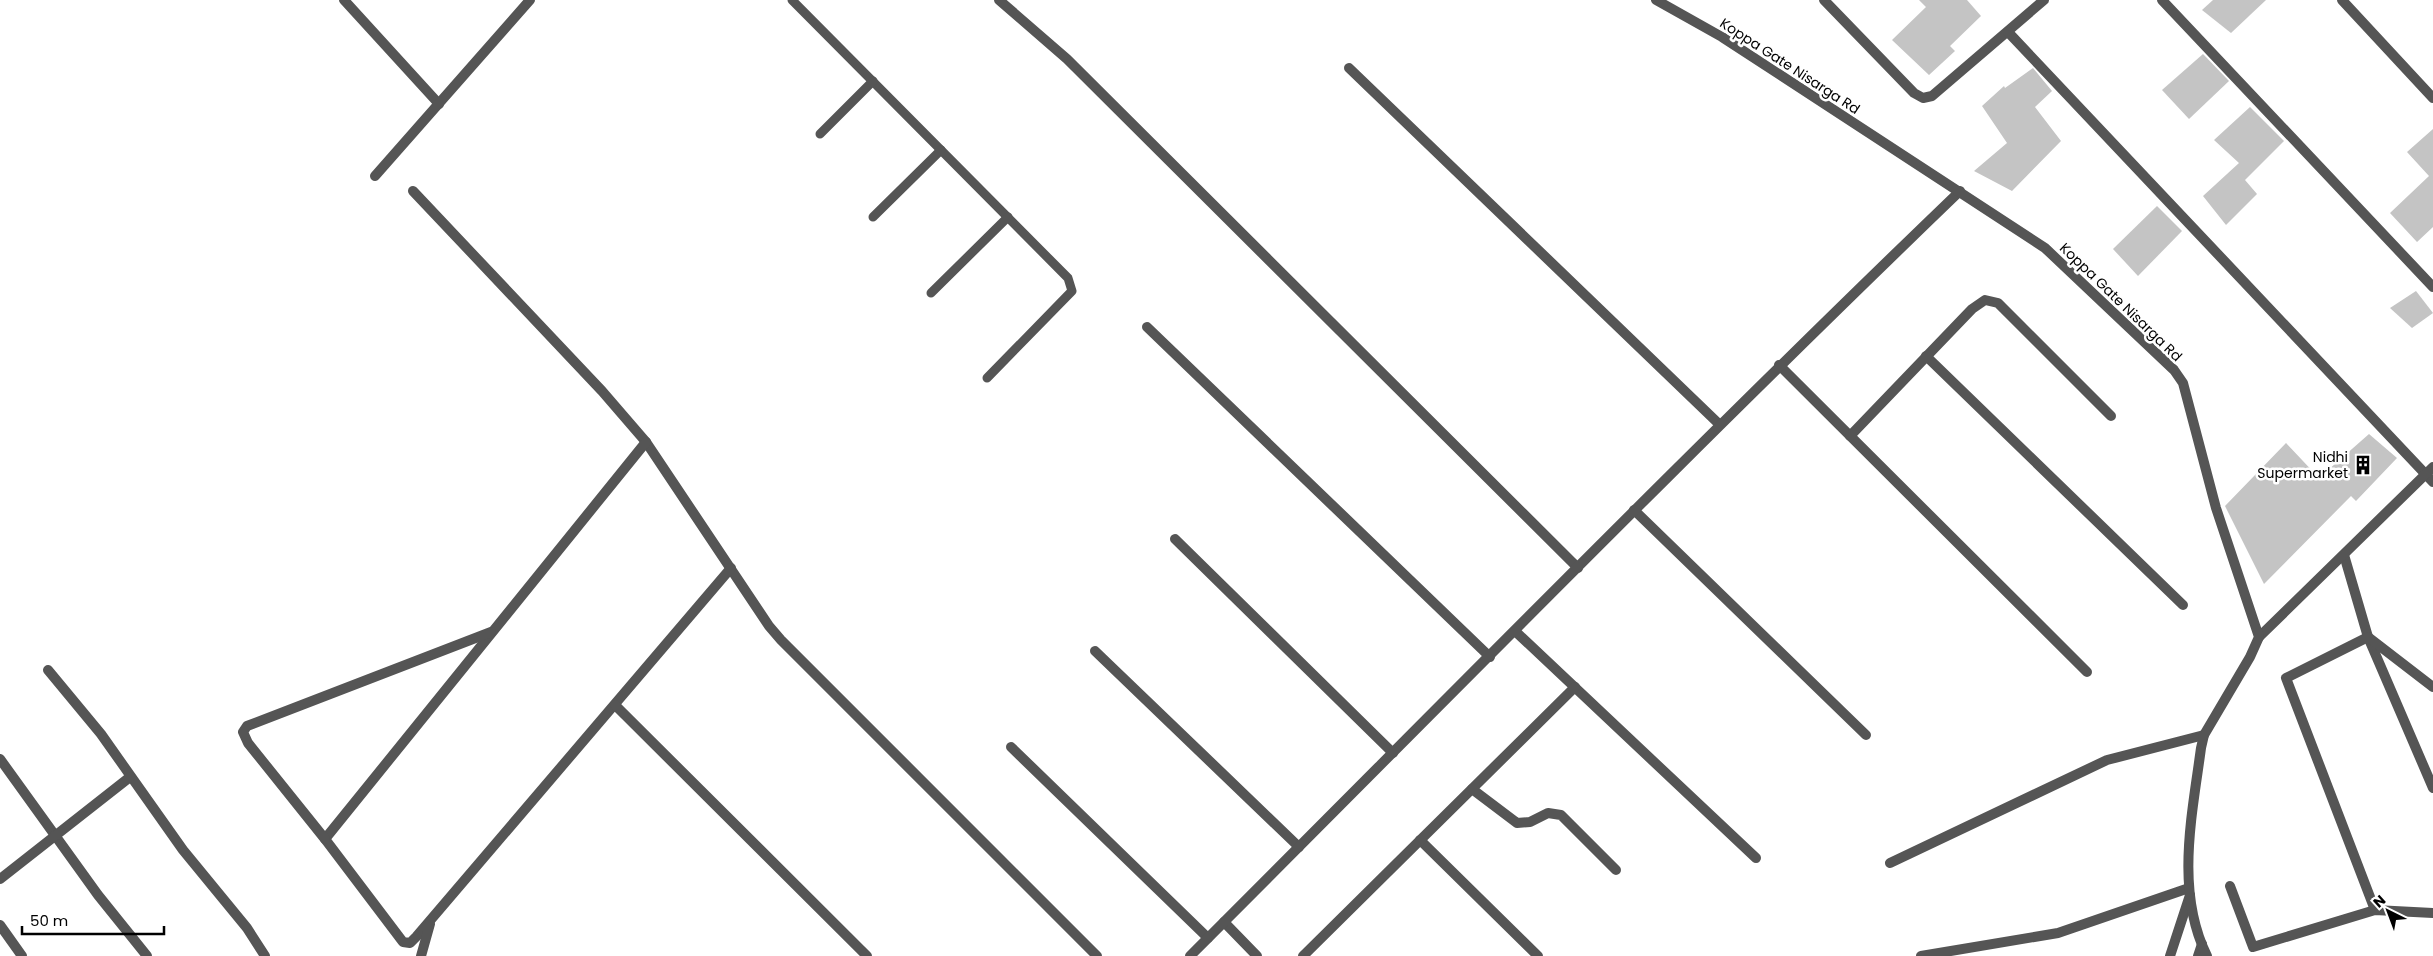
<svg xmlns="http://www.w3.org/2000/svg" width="2433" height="956" viewBox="0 0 2433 956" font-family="Poppins,sans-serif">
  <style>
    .building { fill: #c4c4c4 }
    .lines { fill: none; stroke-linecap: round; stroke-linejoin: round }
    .service { stroke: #555; stroke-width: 9 }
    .minor { stroke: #555; stroke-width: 10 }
    .tertiary { stroke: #555; stroke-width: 10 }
    .labels { text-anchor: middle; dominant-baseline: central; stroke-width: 5; stroke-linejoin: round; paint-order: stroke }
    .street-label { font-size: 14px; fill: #000; stroke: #fff }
    .poi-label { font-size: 14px; fill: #000; stroke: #fff; text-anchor: end }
  </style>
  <rect width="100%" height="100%" fill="#fff"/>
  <g class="building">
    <polygon points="1919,0 1967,0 1981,16 1950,46 1955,51 1929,75 1892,40 1926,7"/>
    <polygon points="2213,0 2266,0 2231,33 2202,10"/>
    <polygon points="2203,54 2229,81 2189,119 2162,90"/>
    <polygon points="2033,68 2052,91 2035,107 2061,141 2012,191 1974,171 2007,143 1982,106 2004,86 2005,88"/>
    <polygon points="2250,107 2284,141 2245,180 2257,194 2226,225 2203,196 2239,163 2214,140"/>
    <polygon points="2433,129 2433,227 2417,242 2390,213 2429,176 2407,152"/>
    <polygon points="2157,206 2182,231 2138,276 2113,249"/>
    <polygon points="2416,291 2433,313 2412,328 2390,308"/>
    <polygon points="2369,434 2397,458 2356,501 2351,496 2264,584 2225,506 2286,443 2319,478"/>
  </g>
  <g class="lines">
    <g class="service">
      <polyline points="792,0 1068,278 1072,291 987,378"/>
      <polyline points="820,134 873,81"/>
      <polyline points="873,217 941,150"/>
      <polyline points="931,293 1008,217"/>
    </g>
    <g class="minor">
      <polyline points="344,0 439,104"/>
      <polyline points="999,0 1067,59 1578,568"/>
      <polyline points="1824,0 1914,93 1923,98 1932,96 2044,0"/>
      <polyline points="2162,0 2433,287"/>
      <polyline points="2342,0 2433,98"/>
      <polyline points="2008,32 2433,482"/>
      <polyline points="1349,68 1719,424"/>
      <polyline points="375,176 530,0"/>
      <polyline points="413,191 602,391 646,442 769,626 781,640 1097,956"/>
      <polyline points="1147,327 1490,657"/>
      <polyline points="1926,356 2183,605"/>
      <polyline points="1779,365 2087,672"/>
      <polyline points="1850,436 1972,309 1985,300 1998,303 2111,416"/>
      <polyline points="646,442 325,839 403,942 410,943 416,937 731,568"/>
      <polyline points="1634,510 1866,735"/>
      <polyline points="1175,539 1393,753"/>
      <polyline points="2344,555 2368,637 2433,788"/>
      <polyline points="1515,631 1756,858"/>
      <polyline points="2259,637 2433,467"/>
      <polyline points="1095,651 1299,847"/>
      <polyline points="48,670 101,734 183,850 247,928 265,956"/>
      <polyline points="615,705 867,956"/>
      <polyline points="1011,747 1208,938"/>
      <polyline points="0,759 98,895 147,956"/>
      <polyline points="1472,789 1517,823 1530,822 1548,813 1561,815 1616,870"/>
      <polyline points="325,839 248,743 243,732 247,726 491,632"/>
      <polyline points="1420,840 1538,956"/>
      <polyline points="1890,863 2107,760 2204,735"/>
      <polyline points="0,879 130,777"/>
      <polyline points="2230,886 2253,947 2375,910 2433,913"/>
      <polyline points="2375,910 2286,678 2368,637 2433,687"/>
      <polyline points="1224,922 1257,956"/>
      <polyline points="0,925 22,956"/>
      <polyline points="421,956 430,924"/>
      <path d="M1190,956C1446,700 1699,442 1960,191"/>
      <polyline points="1303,956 1575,687"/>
      <polyline points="1921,956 2058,933 2189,888"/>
      <polyline points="2170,956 2190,895"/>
      <polyline points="2198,956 2202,944"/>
    </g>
    <path class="tertiary" d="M1656,0L1722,37L2045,248L2174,370L2183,383L2216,508L2259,637L2250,657L2204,735L2201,748C2192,816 2175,891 2207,956"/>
  </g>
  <defs>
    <symbol id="building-bare" viewBox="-9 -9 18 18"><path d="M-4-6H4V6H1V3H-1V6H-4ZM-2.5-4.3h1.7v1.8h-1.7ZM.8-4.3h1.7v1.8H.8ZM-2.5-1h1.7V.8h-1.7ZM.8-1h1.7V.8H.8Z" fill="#000" stroke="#fff" stroke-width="2.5" paint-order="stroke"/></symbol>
  </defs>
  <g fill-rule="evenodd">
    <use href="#building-bare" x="2349" y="451" width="28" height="28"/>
  </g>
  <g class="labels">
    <g class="street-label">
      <text transform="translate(1790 66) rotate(33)">Koppa Gate Nisarga Rd</text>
      <text transform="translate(2121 302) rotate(44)">Koppa Gate Nisarga Rd</text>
    </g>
    <g class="poi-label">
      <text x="2348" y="457">Nidhi<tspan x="2348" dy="16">Supermarket</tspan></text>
    </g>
  </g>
  <g transform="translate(2388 911) rotate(318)" stroke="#ffffff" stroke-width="4" paint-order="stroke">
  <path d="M0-4L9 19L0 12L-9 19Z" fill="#000000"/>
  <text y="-8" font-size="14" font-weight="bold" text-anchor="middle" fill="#000000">N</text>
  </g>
  <path d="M22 926v8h142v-8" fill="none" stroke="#000000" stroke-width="2.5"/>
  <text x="30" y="926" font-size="15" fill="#000000" stroke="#ffffff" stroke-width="4" paint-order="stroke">50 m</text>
</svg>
